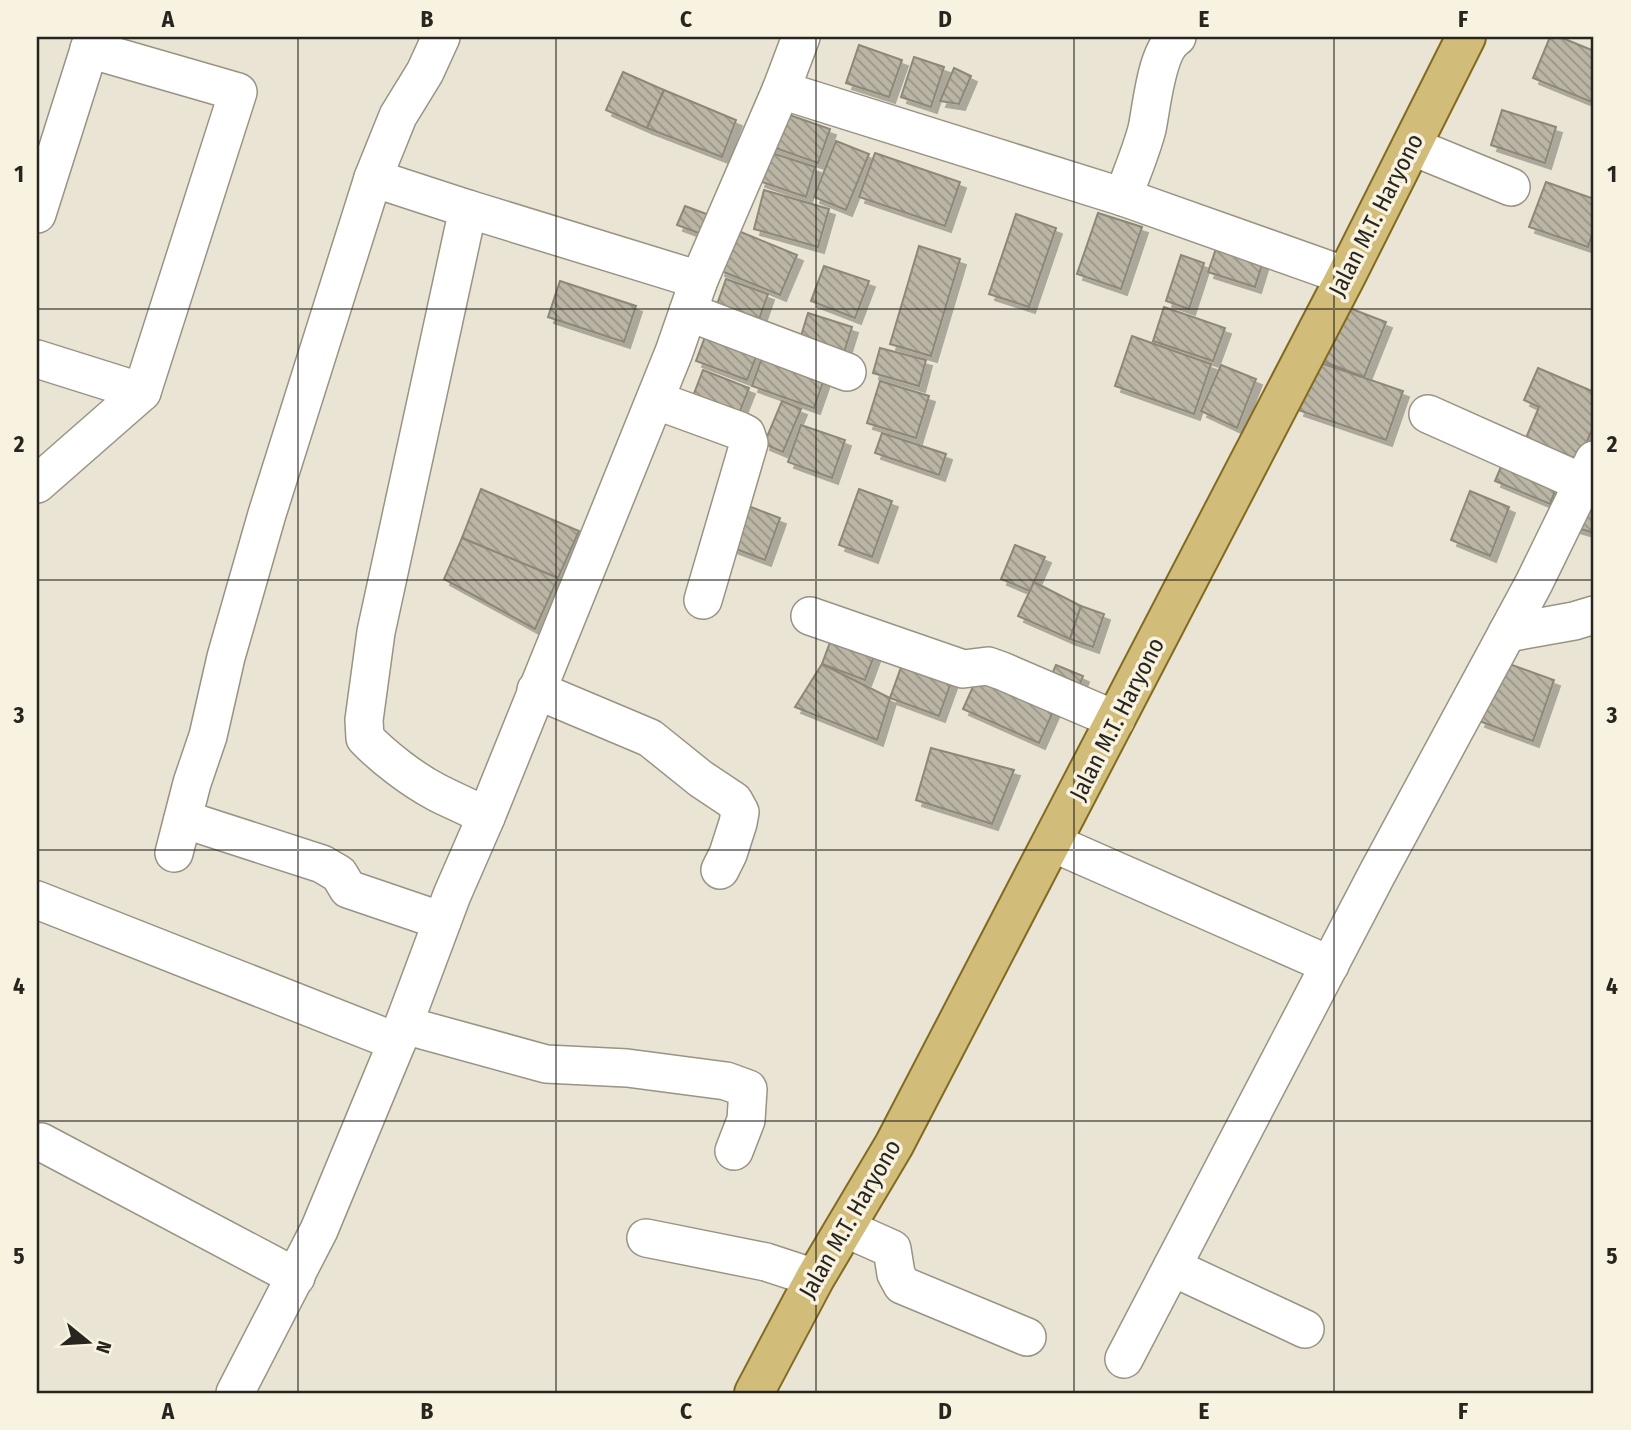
<svg xmlns="http://www.w3.org/2000/svg" width="1631" height="1430" viewBox="0 0 1631 1430" font-family="'Fira Sans Condensed',sans-serif">
  <style>
    .building { fill: url(#building-back-hatch); stroke: #8d8778; stroke-width: 2; filter: url(#shadow) }
    .lines { fill: none; stroke-linecap: round; stroke-linejoin: round }
    .minor-casing { stroke: #999384; stroke-width: 40 }
    .major-casing { stroke: #826b20; stroke-width: 42 }
    .minor { stroke: #fff; stroke-width: 37 }
    .major { stroke: #d1bd79; stroke-width: 38 }
    .grid { fill: none; stroke: #28251f; stroke-width: 2; stroke-opacity: 0.55 }
    .labels { text-anchor: middle; dominant-baseline: central; stroke-width: 7; stroke-linejoin: round; paint-order: stroke }
    .street-label { font-size: 24px; fill: #28251f; stroke: #f8f2e1 }
    .neatline { fill: none; stroke: #28251f; stroke-width: 2.5 }
    .grid-label { font-size: 23px; text-anchor: middle; font-weight: bold; fill: #28251f }
  </style>
  <defs>
    <pattern id="building-back-hatch" width="6" height="6" patternUnits="userSpaceOnUse" patternTransform="scale(1.75)"><rect width="6" height="6" fill="#bbb5a5"/><path d="M-1 5l2 2M0 0l6 6M5-1l2 2" fill="none" stroke="#989386"/></pattern>
    <filter id="shadow"><feDropShadow dx="6" dy="6" stdDeviation="0" flood-color="#0004"/></filter>
  </defs>
  <rect width="100%" height="100%" fill="#eae4d4"/>
  <g class="building">
    <polygon points="1550,37 1560,37 1594,51 1594,103 1533,78"/>
    <polygon points="859,45 902,60 889,97 846,83"/>
    <polygon points="914,57 944,67 931,107 901,97"/>
    <polygon points="954,68 971,76 959,104 940,101"/>
    <polygon points="623,72 664,90 647,128 606,110"/>
    <polygon points="664,90 736,120 722,157 647,128"/>
    <polygon points="775,110 830,129 818,163 764,144"/>
    <polygon points="1502,110 1556,127 1545,163 1491,145"/>
    <polygon points="836,141 869,154 846,210 814,197"/>
    <polygon points="769,152 815,167 806,197 759,181"/>
    <polygon points="875,153 960,182 945,226 859,197"/>
    <polygon points="1546,182 1594,199 1594,228 1588,247 1529,227"/>
    <polygon points="764,190 829,209 818,247 754,229"/>
    <polygon points="685,206 712,216 704,235 677,225"/>
    <polygon points="1098,213 1142,227 1121,289 1077,274"/>
    <polygon points="1016,214 1056,228 1029,307 989,294"/>
    <polygon points="736,230 797,255 780,295 719,270"/>
    <polygon points="1219,240 1265,255 1255,287 1208,272"/>
    <polygon points="919,246 960,259 931,356 890,344"/>
    <polygon points="1181,255 1204,263 1189,309 1166,301"/>
    <polygon points="824,266 869,281 855,318 811,301"/>
    <polygon points="726,279 768,294 755,331 713,316"/>
    <polygon points="560,281 636,306 624,342 548,317"/>
    <polygon points="1344,306 1386,322 1364,377 1322,361"/>
    <polygon points="1164,307 1225,328 1213,361 1153,341"/>
    <polygon points="808,313 852,327 841,362 797,349"/>
    <polygon points="711,321 762,341 747,380 696,361"/>
    <polygon points="1132,336 1211,364 1194,414 1115,386"/>
    <polygon points="766,346 828,368 814,408 752,386"/>
    <polygon points="880,348 926,360 919,386 873,373"/>
    <polygon points="1315,361 1403,391 1386,440 1298,410"/>
    <polygon points="1221,365 1256,379 1237,428 1201,411"/>
    <polygon points="1538,368 1594,392 1594,425 1579,460 1526,438 1539,407 1524,400"/>
    <polygon points="703,370 749,388 736,421 690,404"/>
    <polygon points="880,381 929,396 916,438 867,423"/>
    <polygon points="782,401 801,409 783,452 764,444"/>
    <polygon points="801,425 845,440 832,478 788,462"/>
    <polygon points="882,433 946,454 939,475 875,453"/>
    <polygon points="1506,455 1560,478 1550,504 1495,481"/>
    <polygon points="481,489 579,531 558,578 462,538"/>
    <polygon points="859,489 892,501 872,557 839,545"/>
    <polygon points="1470,491 1509,507 1490,556 1451,540"/>
    <polygon points="1583,499 1594,502 1594,533 1574,527"/>
    <polygon points="743,504 780,518 765,560 728,546"/>
    <polygon points="462,538 558,578 535,629 444,579"/>
    <polygon points="1015,545 1045,557 1030,591 1001,579"/>
    <polygon points="1034,582 1081,606 1070,639 1018,616"/>
    <polygon points="1081,606 1104,614 1093,647 1070,639"/>
    <polygon points="835,629 878,645 865,680 822,664"/>
    <polygon points="904,659 953,677 939,716 890,698"/>
    <polygon points="1501,661 1554,680 1533,741 1479,721"/>
    <polygon points="822,664 890,698 877,740 795,707"/>
    <polygon points="1056,665 1083,676 1076,695 1048,683"/>
    <polygon points="980,671 1056,705 1039,743 963,709"/>
    <polygon points="931,748 1014,770 992,824 916,800"/>
  </g>
  <g class="lines">
    <defs>
      <g id="minor">
        <polyline points="781,90 1123,197 1346,276"/>
        <polyline points="1411,146 1511,187"/>
        <path d="M373,178L468,209L376,632L364,720L365,738C383,757 413,780 436,792C453,801 470,807 486,817"/>
        <path d="M1123,197C1131,175 1141,152 1147,129C1152,106 1156,50 1177,37"/>
        <polyline points="468,209 699,280"/>
        <polyline points="37,214 93,37"/>
        <polyline points="688,312 847,372"/>
        <polyline points="37,359 142,392"/>
        <polyline points="655,400 740,431 746,434 749,443 703,600"/>
        <polyline points="1428,414 1583,483"/>
        <polyline points="37,484 142,392 238,92 89,49"/>
        <polyline points="810,616 963,669 988,666 1002,671 1116,720"/>
        <polyline points="1507,633 1574,621 1594,615"/>
        <polyline points="536,690 650,738 701,779 734,801 740,812 738,823 728,854 720,870"/>
        <polyline points="183,819 322,864 339,874 348,889 442,921"/>
        <polyline points="1053,843 1330,965"/>
        <polyline points="174,853 192,783 208,736 226,657 267,514 373,178 398,116 425,72 441,37"/>
        <polyline points="37,900 397,1042"/>
        <polyline points="404,1025 546,1064 627,1068 726,1081 748,1089 746,1120 734,1151"/>
        <polyline points="41,1142 296,1277"/>
        <polyline points="845,1228 892,1249 896,1274 902,1285 1027,1337"/>
        <polyline points="646,1238 766,1262 815,1278"/>
        <polyline points="1172,1267 1305,1329"/>
        <polyline points="1124,1359 1377,874 1534,583 1594,460"/>
        <polyline points="235,1393 319,1230 397,1042 452,895 486,817 674,352 699,280 781,90 801,37"/>
      </g>
      <polyline id="major" points="754,1393 815,1278 894,1145 1346,276 1466,37"/>
    </defs>
    <use href="#minor" class="minor-casing"/>
    <use href="#major" class="major-casing"/>
    <use href="#minor" class="minor"/>
    <use href="#major" class="major"/>
  </g>
  <path class="grid" d="M298,37V1393M556,37V1393M816,37V1393M1074,37V1393M1334,37V1393M37,309H1594M37,580H1594M37,850H1594M37,1121H1594"/>
  <g class="labels">
    <g class="street-label">
      <text transform="translate(1376 215) rotate(-63)">Jalan M.T. Haryono</text>
      <text transform="translate(1117 719) rotate(-63)">Jalan M.T. Haryono</text>
      <text transform="translate(850 1219) rotate(-60)">Jalan M.T. Haryono</text>
    </g>
  </g>
  <rect width="1631" height="1430" fill="none" stroke="#f8f2e1" stroke-width="77"/>
  <g transform="translate(88 1342) rotate(108)" stroke="#f8f2e1" stroke-width="5" paint-order="stroke">
  <path d="M0-5L12 26L0 18L-12 26Z" fill="#28251f"/>
  <text y="-10" font-size="19" font-weight="bold" text-anchor="middle" fill="#28251f">N</text>
  </g>
  <rect x="38" y="38" width="1554" height="1354" class="neatline"/>
  <g class="grid-label">
    <text x="168" y="27">A</text>
    <text x="427" y="27">B</text>
    <text x="686" y="27">C</text>
    <text x="945" y="27">D</text>
    <text x="1204" y="27">E</text>
    <text x="1463" y="27">F</text>
    <text x="19" y="182">1</text>
    <text x="1612" y="182">1</text>
    <text x="19" y="452">2</text>
    <text x="1612" y="452">2</text>
    <text x="19" y="723">3</text>
    <text x="1612" y="723">3</text>
    <text x="19" y="994">4</text>
    <text x="1612" y="994">4</text>
    <text x="19" y="1264">5</text>
    <text x="1612" y="1264">5</text>
    <text x="168" y="1419">A</text>
    <text x="427" y="1419">B</text>
    <text x="686" y="1419">C</text>
    <text x="945" y="1419">D</text>
    <text x="1204" y="1419">E</text>
    <text x="1463" y="1419">F</text>
  </g>
</svg>
